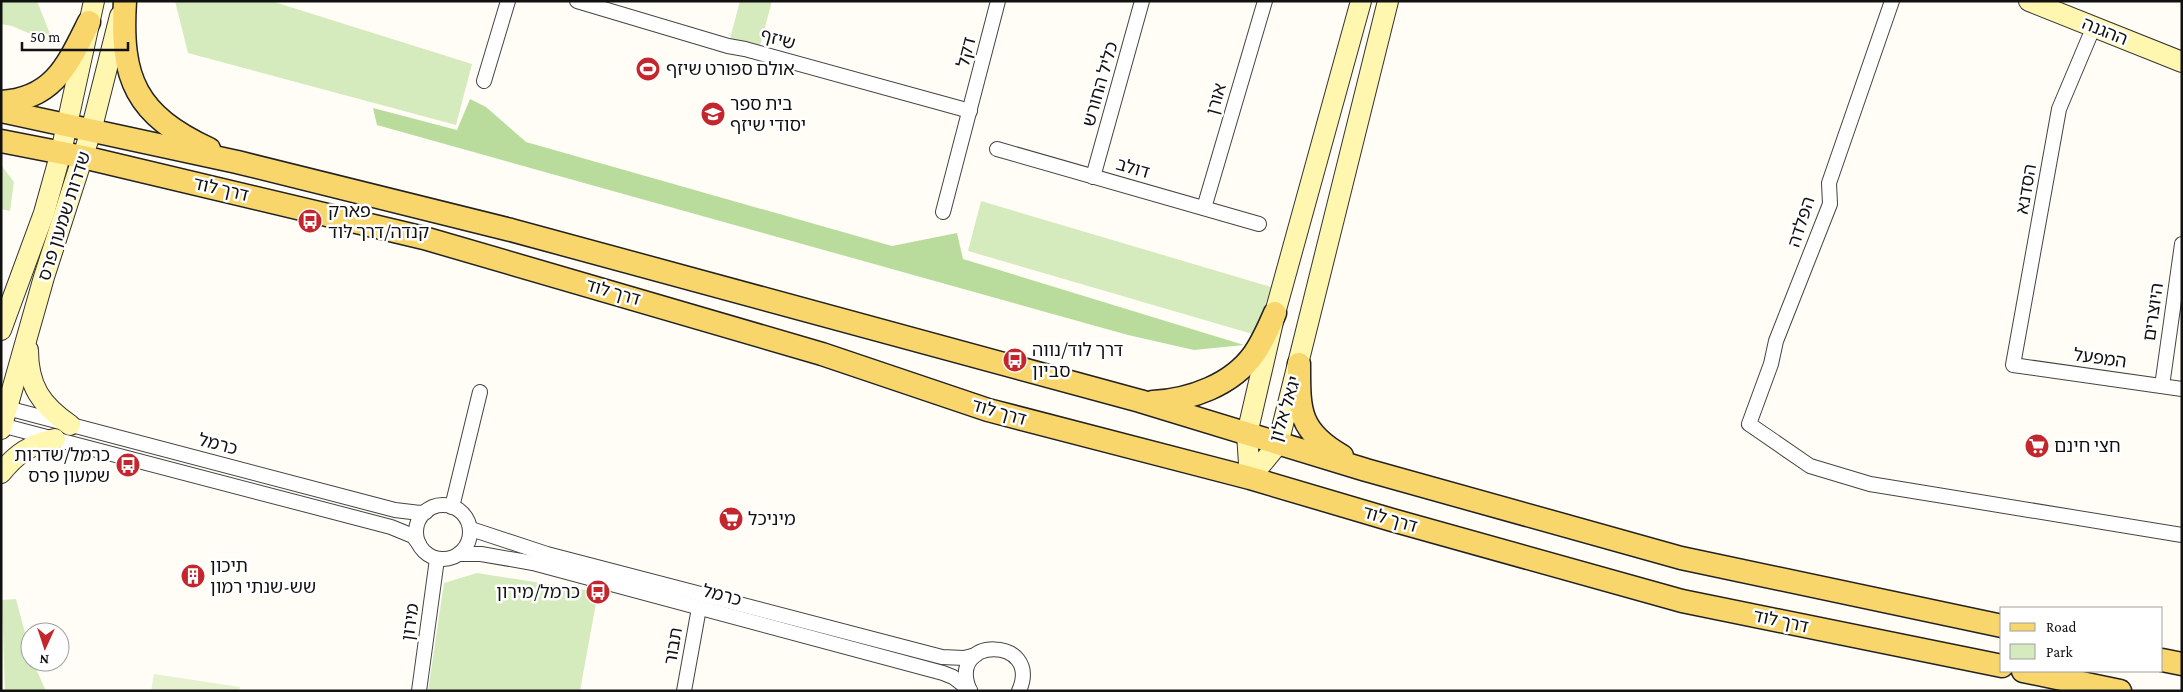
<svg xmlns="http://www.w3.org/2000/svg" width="2183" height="692" viewBox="0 0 2183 692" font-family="'Crimson Pro','Noto Sans Hebrew',serif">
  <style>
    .green { fill: #d5ebbd }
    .forest { fill: #b9dc9c }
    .pitch { fill: #e6f2cf }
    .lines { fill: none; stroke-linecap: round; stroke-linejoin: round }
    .street-casing { stroke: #444; stroke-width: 16 }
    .secondary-casing { stroke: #333; stroke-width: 22 }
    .primary-casing { stroke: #222; stroke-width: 25 }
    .street { stroke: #fff; stroke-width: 14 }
    .secondary { stroke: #fff6b0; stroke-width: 20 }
    .primary { stroke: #f9d66b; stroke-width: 22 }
    .labels { text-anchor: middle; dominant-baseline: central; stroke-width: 5; stroke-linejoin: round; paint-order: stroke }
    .street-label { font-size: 18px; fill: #111; stroke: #fff }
    .poi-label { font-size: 18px; fill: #111; stroke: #fff; text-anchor: start }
  </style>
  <rect width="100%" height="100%" fill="#fffdf5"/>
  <g class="green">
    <polygon points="1,1 37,1 54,44 12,26 1,24"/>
    <polygon points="175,1 271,1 472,64 456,125 188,53"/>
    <polygon points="740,1 772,1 758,53 728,46"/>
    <polygon points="1,165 14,182 10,211 1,209"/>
    <polygon points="981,201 1271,287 1256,335 968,251"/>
    <polygon points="477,573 598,592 580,691 428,691 444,583"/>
    <polygon points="16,599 30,652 30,662 33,662 46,691 5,691 2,600"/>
  </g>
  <polygon class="forest" points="470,99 486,107 526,142 892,246 957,233 963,259 1244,345 1194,350 1128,335 377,125 373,108 457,130"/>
  <polygon class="pitch" points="154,674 240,687 239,691 151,691"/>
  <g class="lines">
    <defs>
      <g id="street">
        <polyline points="577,1 728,46 745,49 970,111"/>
        <polyline points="1892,1 1829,183 1830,204 1776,341 1771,364 1749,424 1810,466 1870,484 2182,535"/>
        <polyline points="2094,26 2059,109 2013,365 2182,389"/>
        <polyline points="484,81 508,1"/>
        <polyline points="997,149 1259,224"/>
        <polyline points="1093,177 1142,1"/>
        <polyline points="1204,208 1265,1"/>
        <polyline points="943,212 998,1"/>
        <polyline points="2162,386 2182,244"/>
        <polyline points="1,409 7,408 395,510 420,513 426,512"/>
        <polyline points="1,425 391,527 413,536 419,544"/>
        <circle cx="443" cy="532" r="27"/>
        <polyline points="452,507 480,392"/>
        <polyline points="471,529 547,554 942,657 964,658 976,655"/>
        <polyline points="459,554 481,554 533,563 943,673 953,677 970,690"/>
        <polyline points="419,691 437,559"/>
        <polyline points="684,691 699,608"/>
        <path d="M970,691C945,635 1043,636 1019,691"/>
      </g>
      <g id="secondary">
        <polyline points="2029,1 2182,62"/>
        <polyline points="1,330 44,213 61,152 94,1"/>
        <path d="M28,350C28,386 41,405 70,425"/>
        <polyline points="1,429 44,277 91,131 120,16"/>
        <path d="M1,473C16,454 31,444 55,439"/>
        <polyline points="1250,478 1278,444 1388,1"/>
        <polyline points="1250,478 1247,434 1275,313 1361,1"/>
      </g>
      <g id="primary">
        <path d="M125,1C120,79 136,115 209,149"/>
        <path d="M1,102C54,99 68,64 89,22"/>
        <polyline points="1,111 237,162 511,230 1140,401 1366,470 1681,558 2002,626"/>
        <polyline points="1,141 83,157 424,238 822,354 988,410 1250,478 1392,520 1682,601 2002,666"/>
        <path d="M1299,364C1299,410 1298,431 1342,456"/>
        <path d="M1153,402C1190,400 1232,385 1254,354C1263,341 1269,327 1275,313"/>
        <polyline points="2162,660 2182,664"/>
        <polyline points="2023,671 2120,691"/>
      </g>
    </defs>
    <use href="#street" class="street-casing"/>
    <use href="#secondary" class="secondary-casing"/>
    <use href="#primary" class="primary-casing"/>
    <use href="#street" class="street"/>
    <use href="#secondary" class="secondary"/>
    <use href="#primary" class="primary"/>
  </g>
  <defs>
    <symbol id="stadium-disc" viewBox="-11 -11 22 22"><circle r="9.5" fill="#c4262e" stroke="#fff"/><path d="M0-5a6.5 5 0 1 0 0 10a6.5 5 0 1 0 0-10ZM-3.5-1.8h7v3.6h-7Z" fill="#fff"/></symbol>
    <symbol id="school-disc" viewBox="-11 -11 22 22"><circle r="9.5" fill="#c4262e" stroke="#fff"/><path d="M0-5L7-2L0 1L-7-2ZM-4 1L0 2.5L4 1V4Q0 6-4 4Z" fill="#fff"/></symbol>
    <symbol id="bus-disc" viewBox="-11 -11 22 22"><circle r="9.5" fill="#c4262e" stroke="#fff"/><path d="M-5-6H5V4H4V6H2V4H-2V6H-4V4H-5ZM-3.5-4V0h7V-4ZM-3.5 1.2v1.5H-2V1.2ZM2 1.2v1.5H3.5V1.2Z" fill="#fff"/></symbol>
    <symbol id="supermarket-disc" viewBox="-11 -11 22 22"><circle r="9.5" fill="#c4262e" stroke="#fff"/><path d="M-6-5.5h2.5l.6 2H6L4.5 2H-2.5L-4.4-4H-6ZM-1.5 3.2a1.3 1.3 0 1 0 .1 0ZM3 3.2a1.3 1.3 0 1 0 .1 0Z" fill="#fff"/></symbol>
    <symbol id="building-disc" viewBox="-11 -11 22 22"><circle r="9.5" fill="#c4262e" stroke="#fff"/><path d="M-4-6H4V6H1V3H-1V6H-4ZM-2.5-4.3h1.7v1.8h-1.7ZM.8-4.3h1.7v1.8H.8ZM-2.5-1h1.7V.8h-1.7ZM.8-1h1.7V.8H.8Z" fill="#fff"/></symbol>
  </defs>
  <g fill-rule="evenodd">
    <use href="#stadium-disc" x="634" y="55" width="28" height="28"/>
    <use href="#school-disc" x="699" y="100" width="28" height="28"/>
    <use href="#bus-disc" x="296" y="207" width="28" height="28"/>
    <use href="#bus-disc" x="1001" y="346" width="28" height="28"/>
    <use href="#supermarket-disc" x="2023" y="432" width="28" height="28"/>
    <use href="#bus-disc" x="114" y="451" width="28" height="28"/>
    <use href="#supermarket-disc" x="717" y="505" width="28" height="28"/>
    <use href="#building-disc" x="179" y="562" width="28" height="28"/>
    <use href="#bus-disc" x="584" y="578" width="28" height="28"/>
  </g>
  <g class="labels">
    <g class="street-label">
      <text transform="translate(2105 31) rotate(22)">ההגנה</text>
      <text transform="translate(778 39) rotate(16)">שיזף</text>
      <text transform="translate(966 52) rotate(-76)">דקל</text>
      <text transform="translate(1100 84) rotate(-74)">כליל החורש</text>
      <text transform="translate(1216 99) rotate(-74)">אורן</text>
      <text transform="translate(1133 168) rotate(16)">דולב</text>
      <text transform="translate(221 189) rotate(13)">דרך לוד</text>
      <text transform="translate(2026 189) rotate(-80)">הסדנא</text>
      <text transform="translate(64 216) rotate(-72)">שדרות שמעון פרס</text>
      <text transform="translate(1801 222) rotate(-72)">הפלדה</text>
      <text transform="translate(613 292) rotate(16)">דרך לוד</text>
      <text transform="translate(2153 312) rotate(-82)">היוצרים</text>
      <text transform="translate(2100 358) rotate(8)">המפעל</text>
      <text transform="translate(1285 409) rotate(-73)">יגאל אלון</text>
      <text transform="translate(999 412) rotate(16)">דרך לוד</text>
      <text transform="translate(218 444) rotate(15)">כרמל</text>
      <text transform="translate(1390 519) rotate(16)">דרך לוד</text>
      <text transform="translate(722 595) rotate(15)">כרמל</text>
      <text transform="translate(1781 621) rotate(12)">דרך לוד</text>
      <text transform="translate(410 622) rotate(-82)">מירון</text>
      <text transform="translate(673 646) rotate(-80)">תבור</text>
    </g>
    <g class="poi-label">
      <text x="666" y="69">אולם ספורט שיזף</text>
      <text x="730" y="104">בית ספר<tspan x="730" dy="21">יסודי שיזף</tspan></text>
      <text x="328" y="211">פארק<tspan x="328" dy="21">קנדה/דרך לוד</tspan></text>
      <text x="1032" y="350">דרך לוד/נווה<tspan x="1032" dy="21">סביון</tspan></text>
      <text x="2054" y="446">חצי חינם</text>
      <text x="110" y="455" text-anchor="end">כרמל/שדרות<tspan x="110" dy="21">שמעון פרס</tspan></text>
      <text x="748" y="519">מיניכל</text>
      <text x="210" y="566">תיכון<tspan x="210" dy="21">שש-שנתי רמון</tspan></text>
      <text x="580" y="592" text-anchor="end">כרמל/מירון</text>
    </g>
  </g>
  <rect width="2183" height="692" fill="none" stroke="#111111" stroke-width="5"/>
  <rect x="2000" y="607" width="162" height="65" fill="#ffffff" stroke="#a0a0a0"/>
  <rect x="2010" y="623" width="25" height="8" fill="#f9d66b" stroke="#a0a0a0"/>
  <text x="2046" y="632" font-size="15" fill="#111111">Road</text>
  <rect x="2010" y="644" width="25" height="15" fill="#d5ebbd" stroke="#a0a0a0"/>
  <text x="2046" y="657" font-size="15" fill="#111111">Park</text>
  <g transform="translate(45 647) rotate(183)"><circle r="24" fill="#ffffff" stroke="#a0a0a0"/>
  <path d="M0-4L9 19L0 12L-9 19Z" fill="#c4262e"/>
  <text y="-8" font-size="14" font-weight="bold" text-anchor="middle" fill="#111111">N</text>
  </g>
  <path d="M22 42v8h106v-8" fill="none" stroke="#111111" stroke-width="2.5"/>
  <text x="30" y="42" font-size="15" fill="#111111" stroke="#ffffff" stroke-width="4" paint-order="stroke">50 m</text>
</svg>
